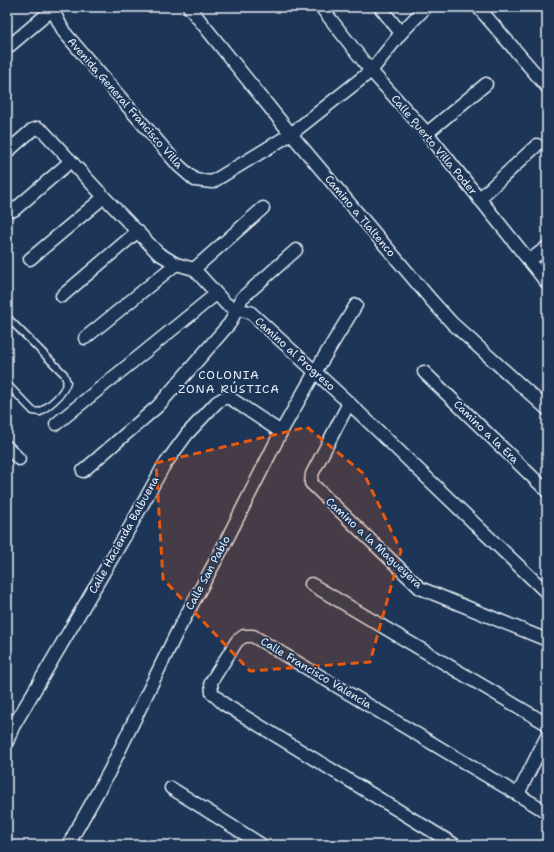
<svg xmlns="http://www.w3.org/2000/svg" width="554" height="852" viewBox="0 0 554 852" font-family="'Shantell Sans',sans-serif">
  <style>
    .lines { fill: none; stroke-linecap: round; stroke-linejoin: round }
    .lane-casing { stroke: #e8f1f8; stroke-width: 9 }
    .street-casing { stroke: #e8f1f8; stroke-width: 15 }
    .lane { stroke: #1d3557; stroke-width: 6 }
    .street { stroke: #1d3557; stroke-width: 12 }
    .marked { fill: #e8590c; fill-opacity: 0.2; stroke: #e8590c; stroke-width: 3; stroke-dasharray: 8 5; stroke-linejoin: round }
    .labels { text-anchor: middle; dominant-baseline: central; stroke-width: 3.5; stroke-linejoin: round; paint-order: stroke }
    .street-label { font-size: 11px; fill: #e8f1f8; stroke: #1d3557 }
    .neighbourhood-label { font-size: 12px; letter-spacing: 1px; fill: #e8f1f8; stroke: #1d3557 }
  </style>
  <rect width="100%" height="100%" fill="#1d3557"/>
  <filter id="ink" filterUnits="userSpaceOnUse"><feTurbulence type="fractalNoise" baseFrequency=".025" numOctaves="2"/><feDisplacementMap in="SourceGraphic" scale="8" xChannelSelector="R" yChannelSelector="G"/><feConvolveMatrix kernelMatrix="1 2 1 2 8 2 1 2 1" color-interpolation-filters="sRGB"/></filter>
  <g filter="url(#ink)">
    <g class="lines">
      <defs>
        <path id="lane" d="M7,317L64,374L67,382C63,395 51,404 40,412L33,411L7,384"/>
        <g id="street">
          <polyline points="51,7 64,32 179,166 195,180 212,182 291,134 371,71 401,33 426,7"/>
          <polyline points="189,7 291,134 432,301 452,323 547,409"/>
          <polyline points="321,7 371,71 427,133 547,283"/>
          <polyline points="380,7 401,33"/>
          <polyline points="478,7 547,87"/>
          <polyline points="7,48 53,9"/>
          <polyline points="427,133 486,84"/>
          <polyline points="7,152 32,130 38,128 44,132 104,197 158,253 176,264 194,269 226,304 236,309 250,312 349,403 547,593"/>
          <polyline points="479,199 537,145"/>
          <polyline points="14,210 71,161"/>
          <polyline points="30,259 104,197"/>
          <polyline points="529,261 547,247"/>
          <polyline points="194,269 263,208"/>
          <polyline points="62,296 138,231"/>
          <polyline points="85,338 176,264"/>
          <polyline points="424,372 547,491"/>
          <polyline points="349,403 312,474 311,483 420,588 547,640"/>
          <polyline points="56,424 216,294"/>
          <polyline points="7,447 19,459"/>
          <polyline points="83,471 158,406 230,323 242,298 296,250"/>
          <polyline points="311,584 547,724"/>
          <polyline points="7,742 13,727 125,536 163,467 187,434 217,402 224,398 230,398 281,432"/>
          <polyline points="171,788 262,845"/>
          <polyline points="518,794 547,736"/>
          <polyline points="68,845 109,772 177,632 221,551 281,432 315,372 356,305"/>
          <polyline points="455,845 224,704 212,693 211,682 237,641 244,636 253,636 547,812"/>
        </g>
      </defs>
      <use href="#lane" class="lane-casing"/>
      <use href="#street" class="street-casing"/>
      <use href="#lane" class="lane"/>
      <use href="#street" class="street"/>
    </g>
  </g>
  <path class="marked" d="M307,427L364,474L401,551L370,662L250,671L163,579L156,463Z"/>
  <g class="labels">
    <g class="street-label">
      <text transform="translate(125 103) rotate(49)">Avenida General Francisco Villa</text>
      <text transform="translate(434 145) rotate(50)">Calle Puerto Villa Poder</text>
      <text transform="translate(360 216) rotate(50)">Camino a Tlaltenco</text>
      <text transform="translate(295 354) rotate(42)">Camino al Progreso</text>
      <text transform="translate(486 432) rotate(44)">Camino a la Era</text>
      <text transform="translate(124 535) rotate(-61)">Calle Hacienda Balbuena</text>
      <text transform="translate(374 543) rotate(43)">Camino a la Magueyera</text>
      <text transform="translate(208 573) rotate(-62)">Calle San Pablo</text>
      <text transform="translate(316 673) rotate(31)">Calle Francisco Valencia</text>
    </g>
    <g class="neighbourhood-label">
      <text x="229" y="375">COLONIA<tspan x="229" dy="14">ZONA RÚSTICA</tspan></text>
    </g>
  </g>
  <rect width="554" height="852" fill="none" stroke="#1d3557" stroke-width="24"/>
  <rect x="12" y="12" width="530" height="828" fill="none" stroke="#e8f1f8" stroke-width="1.5" filter="url(#ink)"/>
</svg>
